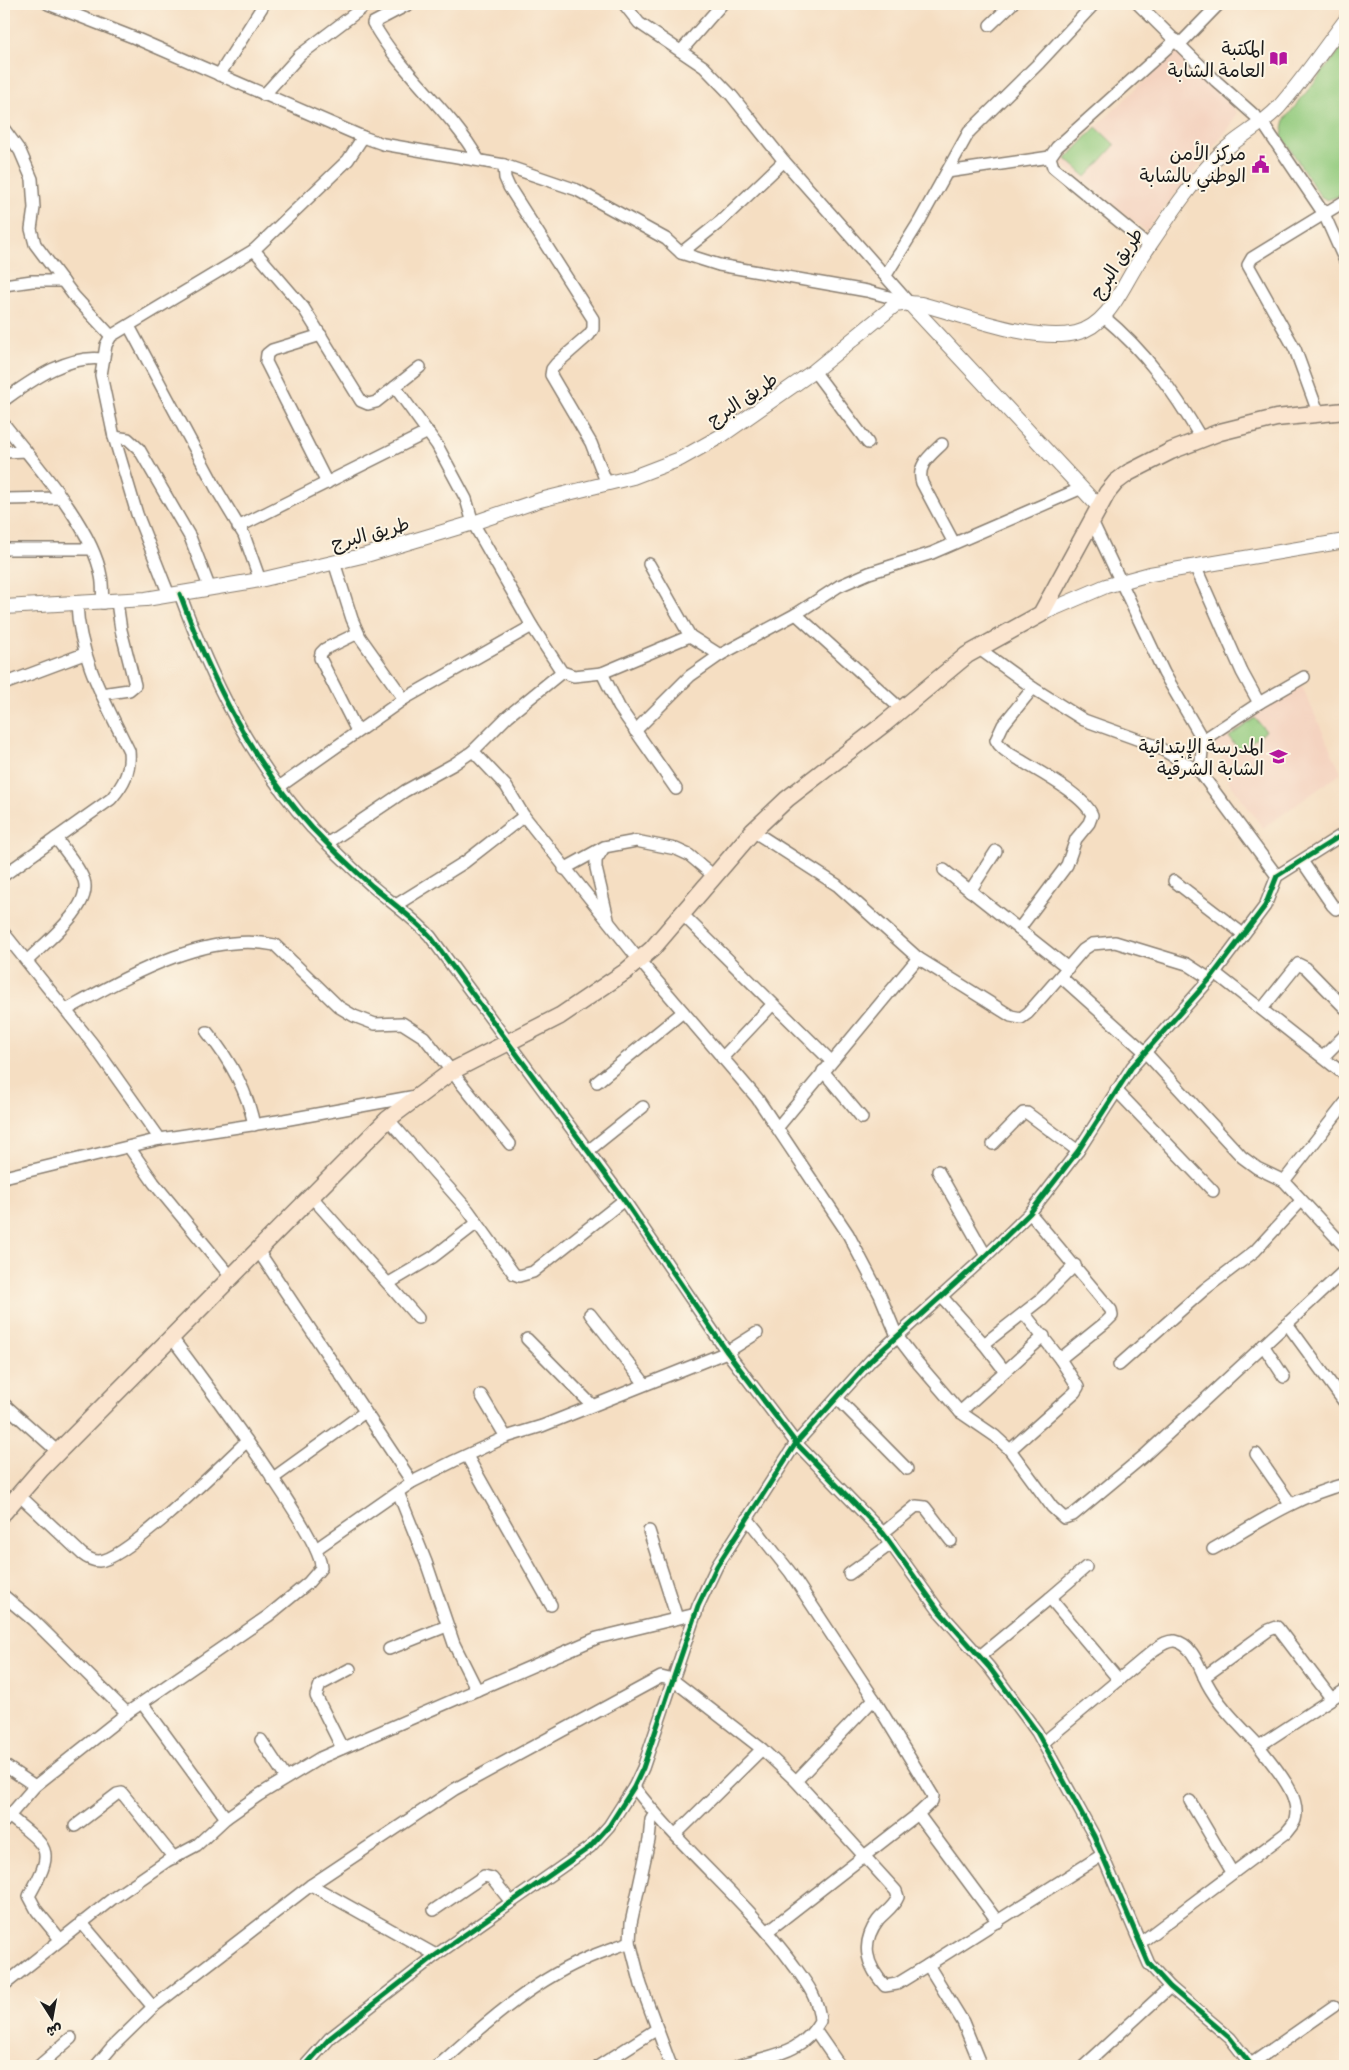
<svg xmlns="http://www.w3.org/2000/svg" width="1349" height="2070" viewBox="0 0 1349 2070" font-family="'Patrick Hand','Playpen Sans Arabic',sans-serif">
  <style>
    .built { fill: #f4d3c0 }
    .green { fill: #93cb7e; stroke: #58744d }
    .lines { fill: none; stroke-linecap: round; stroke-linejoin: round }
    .minor-casing { stroke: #887d6f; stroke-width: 14 }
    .tertiary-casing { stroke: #887d6f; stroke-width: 16 }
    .secondary-casing { stroke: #887d6f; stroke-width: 19 }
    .minor { stroke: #fff; stroke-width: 11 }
    .tertiary { stroke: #fff; stroke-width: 14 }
    .secondary { stroke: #fbe5cf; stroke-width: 16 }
    .cycleway-casing { stroke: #fcf5e5; stroke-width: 8 }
    .cycleway { stroke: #00873e; stroke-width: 5 }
    .labels { text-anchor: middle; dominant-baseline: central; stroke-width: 4; stroke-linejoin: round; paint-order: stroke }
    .poi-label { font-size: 19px; fill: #1c1c1c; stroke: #fcf5e5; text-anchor: end }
    .street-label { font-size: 19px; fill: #1c1c1c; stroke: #fcf5e5 }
  </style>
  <rect width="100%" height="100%" fill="#fcf5e5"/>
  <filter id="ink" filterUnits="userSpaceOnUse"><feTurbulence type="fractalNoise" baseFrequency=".02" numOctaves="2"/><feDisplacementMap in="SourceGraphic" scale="10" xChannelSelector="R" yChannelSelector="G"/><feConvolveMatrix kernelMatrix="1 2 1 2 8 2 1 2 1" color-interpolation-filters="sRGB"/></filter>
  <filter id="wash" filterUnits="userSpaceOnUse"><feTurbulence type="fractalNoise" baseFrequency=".0096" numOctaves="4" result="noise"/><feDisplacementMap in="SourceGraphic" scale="20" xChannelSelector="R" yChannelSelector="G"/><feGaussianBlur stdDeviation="1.12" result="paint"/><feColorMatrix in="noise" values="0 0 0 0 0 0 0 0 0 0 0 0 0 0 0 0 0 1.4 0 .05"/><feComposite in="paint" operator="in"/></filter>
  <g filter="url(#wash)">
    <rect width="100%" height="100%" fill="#f5dec2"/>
    <g class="built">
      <polygon points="1177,50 1237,112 1232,124 1146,231 1059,162"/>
      <polygon points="1302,686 1341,773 1263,828 1220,770 1229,766 1214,748 1217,732"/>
    </g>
    <g class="green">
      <polygon points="1345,44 1345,194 1327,200 1320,196 1282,136 1285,119"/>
      <polygon points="1096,127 1115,145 1086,177 1066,159"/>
      <polygon points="1255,718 1266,731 1239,751 1229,737"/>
    </g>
  </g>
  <g filter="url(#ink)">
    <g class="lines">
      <defs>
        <g id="minor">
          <polyline points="48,4 135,38 363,137 383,144 504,165 577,190 666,239 681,253 719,265 867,291 907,302"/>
          <path d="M409,4L373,23C401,74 450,109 478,159"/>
          <polyline points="624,4 639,23 704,67 732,96 784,161 909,303"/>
          <polyline points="1138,4 1216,81 1262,122 1324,214 1345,261"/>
          <polyline points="990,25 1012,4"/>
          <polyline points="1180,44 1219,4"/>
          <polyline points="681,51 722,4"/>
          <polyline points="219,75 264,4"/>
          <polyline points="264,95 300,55 362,8"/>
          <polyline points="4,129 20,151 32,179 34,208 31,229 35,244 74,296 111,336"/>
          <polyline points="504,165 505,178 509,187 593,319 593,329 589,335 556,364 552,369 551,375 591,443 607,484"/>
          <polyline points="947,172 1050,157"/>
          <polyline points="1149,246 1053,167 1050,157 1057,147 1176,40"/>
          <polyline points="254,250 303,307 361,401 368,404 376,402 420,367"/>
          <polyline points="681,253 721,221 784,161"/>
          <polyline points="886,275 919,222 969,132 1039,63 1094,4"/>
          <polyline points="4,285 32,281 63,281"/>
          <path d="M1104,317C1145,351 1174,392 1201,438"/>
          <polyline points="129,326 217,490 244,535 260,580"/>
          <polyline points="321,335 272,350 267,354 266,362 327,483"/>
          <polyline points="814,371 868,443"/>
          <polyline points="395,387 437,445 466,499 473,523 532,626 562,672 574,676 602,673 690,636"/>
          <path d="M4,400C31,381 67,354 103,359"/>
          <polyline points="1318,412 1295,349 1248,265 1252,258 1345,201"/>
          <path d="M4,424C34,462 93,528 101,576C103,584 102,594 103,603"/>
          <polyline points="114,437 128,439 139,449 190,537 210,589"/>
          <path d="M942,444C931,455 916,465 922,483L954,543"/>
          <polyline points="4,452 26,451"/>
          <polyline points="4,499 61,498"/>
          <polyline points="1092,521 1164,673 1203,740 1200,772"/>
          <polyline points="238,527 428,432"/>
          <polyline points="4,549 91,549"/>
          <polyline points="334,562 352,619 360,637 404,699"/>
          <polyline points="649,564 690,636 720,655"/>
          <polyline points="1195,566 1242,672 1259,703"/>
          <path d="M180,594C211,679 251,760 312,828C331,848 352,868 372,886C392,903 412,917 430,936L624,1200L727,1352L796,1443L883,1533L939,1611L989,1667L1037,1732L1094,1836L1149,1964L1170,1987L1230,2038L1252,2066"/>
          <polyline points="169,595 137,514 114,437 101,375 106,345 111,336 254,250 348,160 363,137"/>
          <polyline points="796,614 902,710"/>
          <polyline points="978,648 1033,688 1084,720 1156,746 1200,772 1277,876"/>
          <polyline points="562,672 508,716 473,751 506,786 524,816 639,960 757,1098 848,1234 880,1295 897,1336 917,1362 960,1412 995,1436 1010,1450"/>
          <polyline points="602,673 619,707 676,789"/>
          <polyline points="4,684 84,654"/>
          <polyline points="101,694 129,690 135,685 121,630 117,602"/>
          <polyline points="357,731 320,658 321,653 325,649 358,633"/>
          <polyline points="635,731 690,676 720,655 796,614 839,586 869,573 932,553 1082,488"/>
          <polyline points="1203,740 1259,703 1304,677"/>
          <polyline points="279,787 404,699 532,626"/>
          <polyline points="753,831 837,885 918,958 1011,1016 1021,1018 1028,1013 1083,950 1092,944 1115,942 1187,964 1210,979"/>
          <polyline points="328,843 405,791 454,764 473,751"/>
          <polyline points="603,849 596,860 596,868 608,919"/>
          <polyline points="1302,861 1332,905 1336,909 1345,906"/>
          <polyline points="564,869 604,847 636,841 676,849 689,855 714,876"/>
          <polyline points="944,870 1068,968"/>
          <path d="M4,875L111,799C124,784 131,771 129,751C106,703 79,658 77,604"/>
          <polyline points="1174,881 1243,934"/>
          <polyline points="970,891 996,851"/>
          <polyline points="396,905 465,862 524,816"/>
          <polyline points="682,914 831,1061"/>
          <path d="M1019,929L1067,865L1076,839L1089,823L1092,815C1084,795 1039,772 1020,760C1011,754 1001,750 996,740L1003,725L1033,688"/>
          <polyline points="4,933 92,1043 160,1139"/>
          <path d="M27,961C44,943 93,907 84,880C78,865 65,851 56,838"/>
          <polyline points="1214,972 1345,1075"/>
          <polyline points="1061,977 1145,1052 1242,1157 1257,1168 1284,1181 1345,1247"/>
          <polyline points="1262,1009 1298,964 1306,968 1345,1008"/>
          <path d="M66,1010C125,978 205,930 275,945L339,1007L354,1016L375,1024L402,1023L424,1037L510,1144"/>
          <path d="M207,1032C230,1060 247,1089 254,1125"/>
          <polyline points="1323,1057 1345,1035"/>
          <polyline points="722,1058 772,1005"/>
          <polyline points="823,1071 862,1118"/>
          <polyline points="597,1082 683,1012"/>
          <polyline points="1116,1090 1213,1191"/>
          <polyline points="388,1119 468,1210 514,1274 519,1276 533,1272 624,1200"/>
          <polyline points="778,1127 918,958"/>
          <polyline points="993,1144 1023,1113 1027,1113 1078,1151"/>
          <polyline points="129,1147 154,1183 232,1278"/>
          <polyline points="588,1151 643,1107"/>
          <polyline points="938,1171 986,1256"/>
          <polyline points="4,1177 160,1139 284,1120 416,1096"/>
          <polyline points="1284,1181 1345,1103"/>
          <polyline points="311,1196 418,1318"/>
          <polyline points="1030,1213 1111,1310 1112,1316 1106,1322 1060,1359 1078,1387 1075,1392 1010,1450 1052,1507 1064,1518 1073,1515 1145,1455 1345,1270"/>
          <polyline points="259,1252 412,1482"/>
          <polyline points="389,1283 433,1257 477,1223"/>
          <polyline points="941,1296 984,1344 1040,1300 1075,1265"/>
          <polyline points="1024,1313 1060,1359"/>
          <polyline points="590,1314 645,1384"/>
          <polyline points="1288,1325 1345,1403"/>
          <polyline points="527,1339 592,1405"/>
          <polyline points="984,1344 1004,1370"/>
          <polyline points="1263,1345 1284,1377"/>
          <polyline points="1119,1365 1205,1289 1255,1251 1301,1201"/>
          <polyline points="481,1395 506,1437"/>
          <polyline points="837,1398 907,1469"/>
          <polyline points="4,1404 58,1452"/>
          <polyline points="960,1412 1044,1336"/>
          <polyline points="1256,1454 1290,1503"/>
          <polyline points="467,1456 551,1605"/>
          <polyline points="272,1479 365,1412"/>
          <polyline points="398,1492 426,1562 454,1644 477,1690"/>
          <path d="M19,1495L82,1554C87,1558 93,1561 99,1561C126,1560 224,1463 247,1441"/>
          <polyline points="747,1518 790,1572 874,1699 933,1796 932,1801 918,1814 768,1931"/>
          <polyline points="649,1531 677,1618"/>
          <polyline points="883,1533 916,1506 925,1507 951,1541"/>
          <polyline points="316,1549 412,1482 454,1461 506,1437 542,1426 727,1352 757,1333"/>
          <path d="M1213,1549C1256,1524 1297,1496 1345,1484"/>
          <polyline points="1086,1567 1050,1598 1119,1680"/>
          <polyline points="849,1574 891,1544"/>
          <polyline points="4,1596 33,1620 127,1713"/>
          <polyline points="389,1649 447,1626"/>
          <polyline points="980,1656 1050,1598"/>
          <polyline points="1204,1677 1269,1630 1277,1627 1331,1698"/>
          <polyline points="142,1703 226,1818"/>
          <polyline points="261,1740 286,1778"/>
          <path d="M1043,1743L1154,1650C1160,1646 1167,1640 1175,1641C1193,1644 1200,1669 1207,1683C1219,1706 1241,1727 1259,1746"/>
          <polyline points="342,1748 316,1696 320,1685 350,1669"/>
          <polyline points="4,1765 35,1786"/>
          <polyline points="796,1781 874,1699"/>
          <path d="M634,1787C682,1850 745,1899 792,1963C805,1981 819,1998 820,2021C800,2056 771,2054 737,2066"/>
          <polyline points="1190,1801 1232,1872"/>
          <polyline points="655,1813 651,1820 649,1840 631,1923 630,1942 641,1985 671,2066"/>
          <polyline points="918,1814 998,1922"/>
          <path d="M9,1816C49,1849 56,1848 29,1896L37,1911L60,1939"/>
          <path d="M4,1822L35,1786L127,1713L268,1616L308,1583L321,1568C323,1538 197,1372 172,1338"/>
          <polyline points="75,1826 117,1794 122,1793 174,1858"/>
          <polyline points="676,1834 762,1749"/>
          <polyline points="311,1885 436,1955"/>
          <polyline points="434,1910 484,1876 492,1878 511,1902"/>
          <polyline points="81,1922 153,2007"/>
          <path d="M1140,1943L1286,1833C1289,1829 1294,1824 1295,1820C1302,1794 1272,1765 1259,1746L1345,1690"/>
          <polyline points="4,1985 112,1899 167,1861 197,1845 226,1818 259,1795 320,1758 597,1638 696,1614"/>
          <polyline points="815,2030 840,2066"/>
          <polyline points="1251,2064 1334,2006"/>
          <polyline points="39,2066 71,2038"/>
          <path d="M96,2066L112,2047L153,2007L311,1885L455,1789L661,1677L673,1680L762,1749L796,1781L896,1891L898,1897C894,1907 885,1912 878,1920C860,1944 866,1965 885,1986L897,1984L928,1965"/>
          <polyline points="305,2066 330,2038 436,1955 590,1847 609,1826 634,1787 643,1768 698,1606 717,1566 796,1443 871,1360 986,1256 1030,1213 1078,1151 1132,1067 1210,979 1265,906 1277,876 1345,833"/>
          <path d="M438,2066C481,2027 529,1984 583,1960C598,1953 614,1948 630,1942"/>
          <polyline points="599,2066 657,2029"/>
          <polyline points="981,2066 963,2022 928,1965 1102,1855"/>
          <polyline points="1084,2066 1170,1987"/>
        </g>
        <g id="tertiary">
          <polyline points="909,303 1099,507"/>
          <path d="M4,607L146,599L260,580L366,555L473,523L540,500L633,477L680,459L721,436L814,371L895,305L909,303L921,304C963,315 1034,343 1076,333C1110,325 1123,284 1141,258C1166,221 1189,184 1221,153C1239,136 1261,126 1278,108C1302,81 1323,50 1345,21"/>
          <polyline points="1041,614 1106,586 1150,574 1345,541"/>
        </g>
        <polyline id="secondary" points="4,1512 41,1469 388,1119 452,1071 560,1016 625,972 652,949 753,831 787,799 884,724 967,655 1041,614 1107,493 1116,482 1128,473 1171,451 1220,432 1276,418 1345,411"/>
      </defs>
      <use href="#minor" class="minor-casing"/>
      <use href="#tertiary" class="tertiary-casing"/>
      <use href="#secondary" class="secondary-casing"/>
      <use href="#minor" class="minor"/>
      <use href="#tertiary" class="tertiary"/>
      <use href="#secondary" class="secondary"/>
      <defs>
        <g id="cycleway">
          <path d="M180,594C211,679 251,760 312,828C331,848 352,868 372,886C392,903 412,917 430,936L624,1200L727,1352L796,1443L883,1533L939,1611L989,1667L1037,1732L1094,1836L1149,1964L1170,1987L1230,2038L1252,2066"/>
          <polyline points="305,2066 330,2038 436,1955 590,1847 609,1826 634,1787 643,1768 698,1606 717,1566 796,1443 871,1360 986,1256 1030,1213 1078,1151 1132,1067 1210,979 1265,906 1277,876 1345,833"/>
        </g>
      </defs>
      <use href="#cycleway" class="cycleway-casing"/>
      <use href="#cycleway" class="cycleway"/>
    </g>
  </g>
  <defs>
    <symbol id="library-bare" viewBox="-9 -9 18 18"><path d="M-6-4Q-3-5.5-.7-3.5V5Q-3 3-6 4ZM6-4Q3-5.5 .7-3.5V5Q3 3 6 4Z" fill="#b5179e" stroke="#fcf5e5" stroke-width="2.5" paint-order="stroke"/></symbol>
    <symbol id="civic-bare" viewBox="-9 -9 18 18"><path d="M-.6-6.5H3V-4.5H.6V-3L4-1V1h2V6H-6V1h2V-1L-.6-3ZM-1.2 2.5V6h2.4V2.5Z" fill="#b5179e" stroke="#fcf5e5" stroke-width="2.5" paint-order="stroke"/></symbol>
    <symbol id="school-bare" viewBox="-9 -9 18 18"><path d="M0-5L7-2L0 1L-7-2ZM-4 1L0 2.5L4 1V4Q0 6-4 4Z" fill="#b5179e" stroke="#fcf5e5" stroke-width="2.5" paint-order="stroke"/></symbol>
  </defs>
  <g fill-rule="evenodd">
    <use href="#library-bare" x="1266" y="46" width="25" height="25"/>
    <use href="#civic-bare" x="1248" y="152" width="25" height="25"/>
    <use href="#school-bare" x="1266" y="744" width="25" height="25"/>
  </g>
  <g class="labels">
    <g class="poi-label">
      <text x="1265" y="48">المكتبة<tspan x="1265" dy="22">العامة الشابة</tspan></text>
      <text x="1246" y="153">مركز الأمن<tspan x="1246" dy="22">الوطني بالشابة</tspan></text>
      <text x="1264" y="746">المدرسة الإبتدائية<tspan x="1264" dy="22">الشابة الشرقية</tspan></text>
    </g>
    <g class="street-label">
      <text transform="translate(1116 263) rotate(-57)">طريق البرج</text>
      <text transform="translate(742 399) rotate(-34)">طريق البرج</text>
      <text transform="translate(370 533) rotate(-15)">طريق البرج</text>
    </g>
  </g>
  <rect width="1349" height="2070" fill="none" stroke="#fcf5e5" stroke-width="20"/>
  <g transform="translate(52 2018) rotate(169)" stroke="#fcf5e5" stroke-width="4" paint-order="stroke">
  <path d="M0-4L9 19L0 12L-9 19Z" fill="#1c1c1c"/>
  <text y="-8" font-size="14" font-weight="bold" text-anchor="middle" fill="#1c1c1c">ش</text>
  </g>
</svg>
